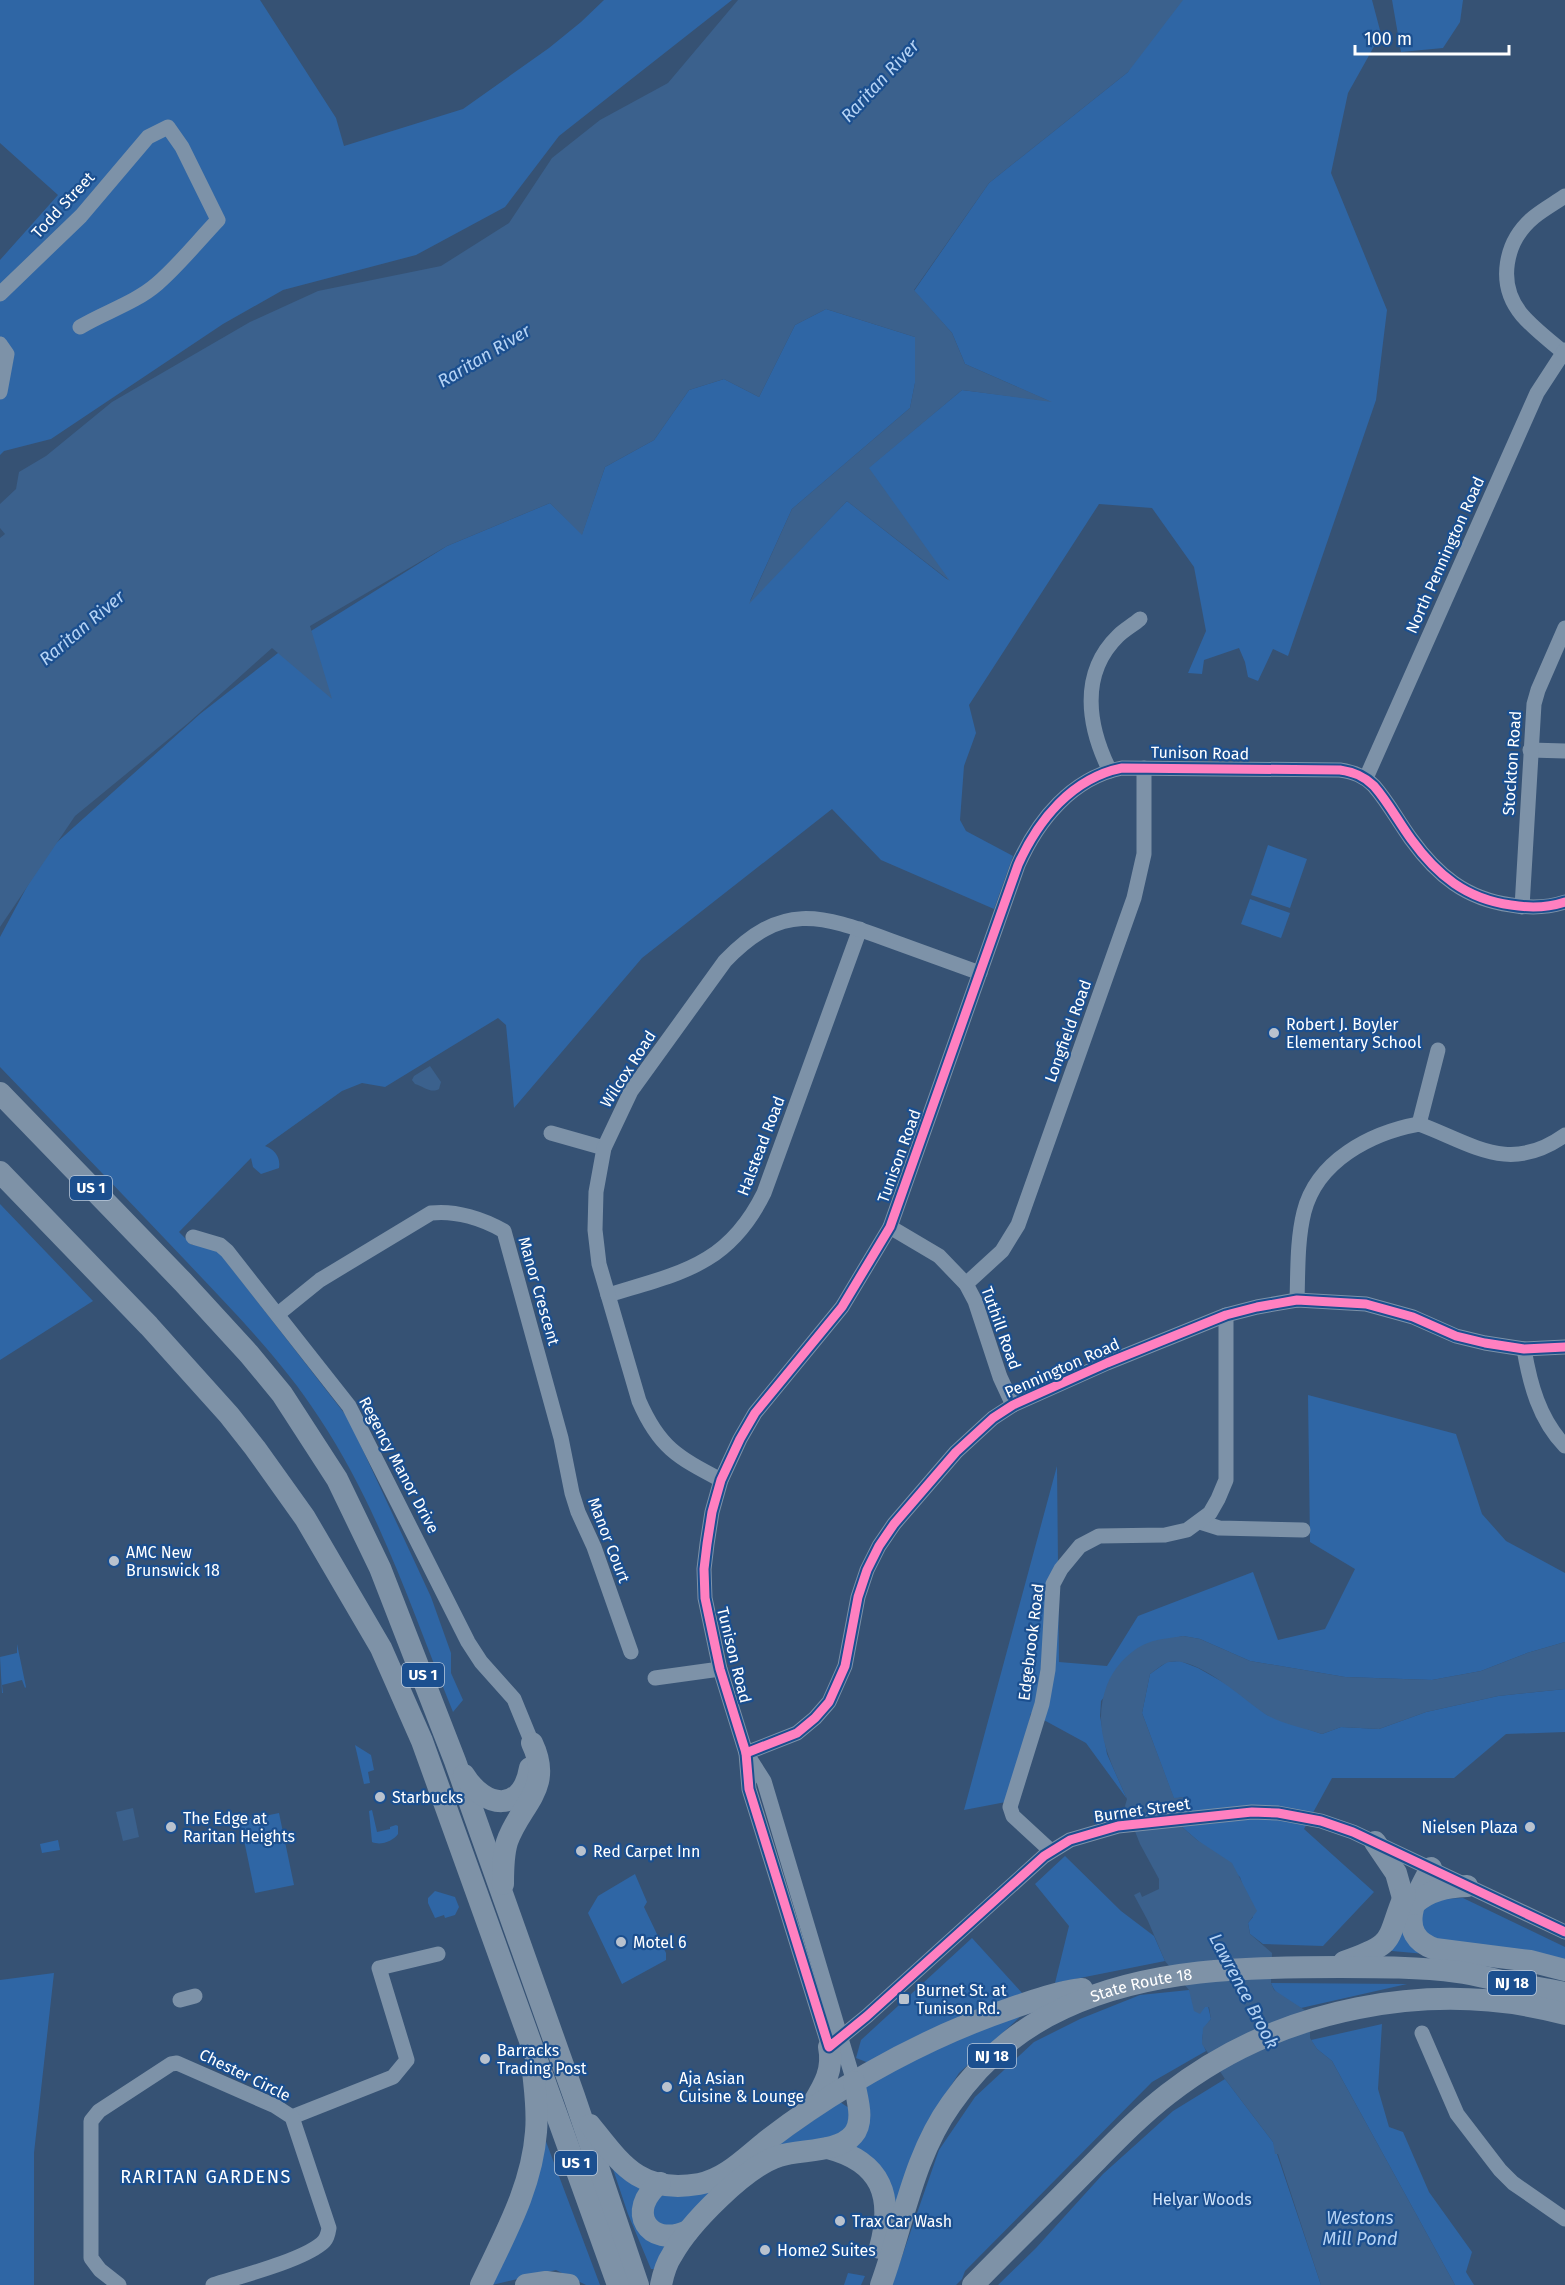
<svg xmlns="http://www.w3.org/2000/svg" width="1565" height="2285" viewBox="0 0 1565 2285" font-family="'Fira Sans',sans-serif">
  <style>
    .green { fill: #2f66a5 }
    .water { fill: #3b618d }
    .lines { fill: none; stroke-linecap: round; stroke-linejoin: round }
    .minor { stroke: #7d92a8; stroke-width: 15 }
    .highway { stroke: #7e92a7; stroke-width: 22 }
    .cycleway-casing { stroke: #1b4f8f; stroke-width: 13 }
    .cycleway { stroke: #ff80c0; stroke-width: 9 }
    .poi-dot { fill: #b9c2ce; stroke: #1b4f8f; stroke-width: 2 }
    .labels { text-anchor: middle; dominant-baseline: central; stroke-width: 4.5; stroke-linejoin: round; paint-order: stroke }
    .shield { fill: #1b4f8f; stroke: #bbcadd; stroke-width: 1.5 }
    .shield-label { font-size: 15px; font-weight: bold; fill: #fff }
    .street-label { font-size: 16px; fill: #fff; stroke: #1b4f8f }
    .poi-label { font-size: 16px; fill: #fff; stroke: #1b4f8f; text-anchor: start }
    .park-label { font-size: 16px; fill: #cfe3fa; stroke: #1b4f8f }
    .water-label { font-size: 18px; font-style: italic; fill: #b5d3f5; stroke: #1b4f8f }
    .neighbourhood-label { font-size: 18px; letter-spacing: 1.5px; fill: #fff; stroke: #1b4f8f }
  </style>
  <rect width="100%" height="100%" fill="#365274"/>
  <g class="green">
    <polygon points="0,0 260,0 336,118 344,146 463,109 549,48 581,22 604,0 732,0 559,136 505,207 416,255 283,290 223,324 51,439 4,451 0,455 0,260 58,195 0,143"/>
    <path d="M1163,0H1372L1381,34L1348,93L1331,173L1387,310L1376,400L1288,656L1273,649L1258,681L1248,677L1245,662L1239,648L1204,660L1202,674L1188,673L1206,631L1194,567L1152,508L1099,504L969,705L976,733L964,766L960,820L966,831L1013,856L994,909L881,860L832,809L642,958L514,1108L506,1025L498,1018L385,1087L362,1083L342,1091L265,1146C274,1149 281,1157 279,1168L261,1174L253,1167L251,1158L179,1232L192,1245H208L218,1251L348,1418L431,1597L451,1653V1673L463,1700L453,1712C413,1613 379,1508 320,1419C283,1361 232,1310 185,1260C124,1196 62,1131 0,1067V937L45,853L200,714L287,646L447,546L550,503L582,534L605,467L654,440L689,390L724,379L759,397L795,325L826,309L915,337V383L910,408L792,509L750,601L847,501L948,580L868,468L962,390L1049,401L965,364L952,333L914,291L989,183L1128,72Z"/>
    <polygon points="1392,0 1463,0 1460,22 1443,48 1401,52"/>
    <polygon points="1268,845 1307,859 1290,908 1251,895"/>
    <polygon points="1250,899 1290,913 1281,938 1241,924"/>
    <polygon points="0,1204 93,1301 0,1360"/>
    <polygon points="1308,1395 1456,1434 1482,1514 1506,1541 1565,1573 1565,1642 1527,1653 1481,1671 1432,1680 1345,1677 1250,1661 1200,1639 1183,1636 1144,1645 1101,1701 1100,1716 1107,1754 1127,1799 1086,1743 1031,1713 1011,1801 964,1810 1057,1466 1059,1662 1107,1666 1138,1616 1253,1572 1278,1640 1325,1629 1355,1569 1310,1542"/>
    <polygon points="17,1644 26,1687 25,1688 22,1680 2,1685 3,1693 2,1693 0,1657 17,1653"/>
    <polygon points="1180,1661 1198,1668 1228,1685 1267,1715 1322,1734 1341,1727 1379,1729 1426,1712 1498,1696 1565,1689 1565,1732 1506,1734 1454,1778 1332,1778 1304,1829 1374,1892 1323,1946 1263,1944 1250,1934 1248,1923 1253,1917 1240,1877 1182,1827 1177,1808 1183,1797 1174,1799 1142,1713 1150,1674 1167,1662"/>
    <polygon points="355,1745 371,1755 374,1770 368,1772 370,1783 364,1784"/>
    <path d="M372,1810L377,1832L390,1829V1827L396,1825L398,1826V1834C393,1841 381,1846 372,1842L369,1811Z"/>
    <polygon points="279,1813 294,1885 255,1893 240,1821"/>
    <polygon points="58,1840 60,1850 42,1853 40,1844"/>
    <polygon points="1065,1856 1121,1911 1154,1936 1165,1961 1055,1983 1069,1926 1035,1884"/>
    <polygon points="635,1874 647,1902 644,1907 666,1953 666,1960 622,1984 588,1913 598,1896"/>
    <polygon points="435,1891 455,1897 459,1907 455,1915 445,1918 444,1915 435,1918 428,1903 428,1898"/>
    <polygon points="1463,1898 1565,1947 1565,1960 1435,1941 1420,1927 1423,1908 1440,1899"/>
    <polygon points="1402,1923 1425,1954 1392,1951 1391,1947"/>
    <polygon points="972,1938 1023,1994 869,2063 856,2058 861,2040"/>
    <polygon points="54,1973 34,2153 34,2285 0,2285 0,1980"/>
    <path d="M1271,1983L1407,1984L1301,2008C1290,2001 1276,1997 1271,1983Z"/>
    <path d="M1189,1990L1203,2009L1205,2006H1208L1211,2019C1202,2029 1200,2039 1206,2051L1152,2082L965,2271L962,2279L956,2285H892L939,2150L975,2097L1034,2042L1080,2019L1140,1995Z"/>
    <polygon points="1022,2015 959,2073 923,2130 888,2227 852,2146 862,2087 935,2046"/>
    <polygon points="1382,2024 1378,2089 1389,2127 1403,2132 1429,2192 1472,2252 1466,2272 1474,2285 1455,2285 1332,2061 1317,2049 1311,2040"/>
    <polygon points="1225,2079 1273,2142 1321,2285 998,2285 1036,2248 1103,2174 1173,2111"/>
    <polygon points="840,2102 849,2108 851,2123 843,2137 763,2155"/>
    <polygon points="545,2139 600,2285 586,2285 556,2270 492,2285"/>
    <polygon points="610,2160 648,2186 638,2201 672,2242 658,2269 651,2269 628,2214"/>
    <polygon points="715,2186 683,2227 658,2227 650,2205 655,2197"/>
    <polygon points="848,2273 865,2276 861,2285 844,2285"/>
  </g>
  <g class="water">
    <polygon points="738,0 1183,0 1128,72 989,183 914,290 952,333 965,364 1052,402 962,390 869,468 950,581 847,501 749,604 792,509 910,408 915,383 915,337 826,309 795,325 759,397 724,379 689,390 654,440 605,467 582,535 550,503 447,546 310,626 332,699 272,648 187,724 75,816 0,927 0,538 5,534 0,528 0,504 16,489 19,472 46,456 112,402 250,322 318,291 441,266 509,223 552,158 600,120 668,83"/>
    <path d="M430,1066L441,1082L439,1089C431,1094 423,1086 415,1084L412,1080L414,1076Z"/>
    <path d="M1183,1636L1200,1639L1250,1661L1345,1677L1432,1680L1481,1671L1527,1653L1565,1642V1689L1498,1696L1426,1712L1379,1729L1341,1727L1322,1734C1304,1728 1281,1724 1265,1714C1243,1699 1196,1655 1169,1662C1162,1664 1156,1670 1150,1674L1142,1713L1174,1798L1184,1797L1177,1808L1182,1827L1197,1840L1232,1863L1257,1911L1248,1923L1250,1934L1272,1953L1271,1983L1274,1990L1306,2011L1310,2021V2038L1317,2049L1332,2061L1455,2285H1321L1278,2154H1275L1273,2142L1225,2079L1202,2044L1203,2028L1211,2019L1209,2007H1205L1200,2014L1194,2011L1189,1990L1165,1961L1148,1921L1134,1895L1140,1892L1142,1897L1159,1889V1879L1140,1844L1125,1806L1127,1799C1110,1760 1091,1728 1107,1685C1113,1669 1127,1653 1143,1645C1155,1639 1170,1638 1183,1636Z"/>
    <polygon points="133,1808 139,1837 123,1841 116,1812"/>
  </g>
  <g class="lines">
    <g class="minor">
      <path d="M0,294L81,216L148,137L168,127L182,147L218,220C198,241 179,265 157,284C135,303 105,312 80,327"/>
      <polyline points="0,344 7,354 0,392"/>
      <path d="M1563,352C1549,340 1534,329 1522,315C1496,284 1505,241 1534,217C1544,209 1555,203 1565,196"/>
      <polyline points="1530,750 1565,751"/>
      <path d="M1110,771C1088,727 1079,674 1118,636C1124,630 1133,625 1140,619"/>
      <polyline points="1366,778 1537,393 1565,350"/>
      <path d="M1565,902C1547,908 1529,908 1511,905C1466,899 1437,875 1411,839C1398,821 1388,802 1374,786C1364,776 1354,772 1340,770L1122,768C1072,778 1038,820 1018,865L890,1227L842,1307L755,1413L740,1439L721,1480L712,1512L707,1544L704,1569L705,1598L720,1669L746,1753L749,1789L829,2047L867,2016L1044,1856L1070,1840L1118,1826L1252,1812L1278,1813L1321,1821L1353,1832L1565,1932"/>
      <polyline points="1522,907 1534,704 1538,690 1565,628"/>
      <polyline points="1419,1124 1438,1050"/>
      <polyline points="551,1133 604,1148"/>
      <polyline points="890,1227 939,1256 966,1284 975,1301 1000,1377 1013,1405"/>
      <polyline points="193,1237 220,1245 227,1251 349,1406 468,1642 481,1662 514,1699 532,1743"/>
      <polyline points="966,1284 1002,1251 1018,1225 1134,898 1144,854 1144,768"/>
      <path d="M608,1295C680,1273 728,1266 764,1193L860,929"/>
      <path d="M1297,1300C1298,1271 1297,1240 1304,1212C1317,1161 1370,1133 1419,1124C1473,1144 1509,1175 1565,1135"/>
      <path d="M278,1314L320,1280L431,1213C456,1210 483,1219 504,1231L561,1438L572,1493L578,1512L594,1547L631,1652"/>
      <path d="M1524,1349C1530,1384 1539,1419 1565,1446"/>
      <path d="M721,1480C677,1457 659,1447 639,1401L599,1264L595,1230L596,1192L604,1148L631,1091L725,961C782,902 819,914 889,940C919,951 950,962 980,973"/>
      <polyline points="1200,1522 1219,1528 1303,1530"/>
      <polyline points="655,1678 720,1669"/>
      <polyline points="746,1753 797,1733 815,1718 829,1702 845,1666 858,1597 867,1570 879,1546 894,1524 956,1452 993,1418 1013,1405 1107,1363 1226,1315 1257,1307 1297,1300 1366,1304 1413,1317 1456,1336 1485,1343 1524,1349 1565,1347"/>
      <polyline points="748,1756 764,1781 854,2082"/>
      <polyline points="1051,1851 1013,1816 1010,1807 1042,1704 1048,1670 1053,1584 1061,1569 1080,1546 1099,1536 1165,1535 1187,1530 1210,1513 1218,1499 1226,1480 1226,1315"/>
      <polyline points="180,2000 195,1996"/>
      <polyline points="1422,2033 1457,2114 1500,2170 1513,2183 1565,2219"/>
      <polyline points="292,2117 393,2077 407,2060 379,1968 438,1954"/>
      <path d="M119,2285L100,2270L91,2258V2121L99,2111L171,2064L177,2063L275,2106L292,2117L329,2228C328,2234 327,2240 321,2244C300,2261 241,2276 213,2285"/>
    </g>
    <g class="highway">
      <polyline points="0,1093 183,1282 249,1354 282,1394 337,1479 380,1568 455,1761 574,2096 638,2285"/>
      <polyline points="0,1172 149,1326 229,1415 255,1448 305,1518 381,1648 422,1741 618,2285"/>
      <path d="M464,1775C485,1809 522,1813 530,1768"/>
      <polyline points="1375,1842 1396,1873 1403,1898"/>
      <path d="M1431,1868C1416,1895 1394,1935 1435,1949L1530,1961L1565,1970"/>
      <path d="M503,1884C503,1870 503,1855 507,1842C520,1804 554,1789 532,1743"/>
      <path d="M1414,1904C1429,1890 1447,1887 1467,1886"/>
      <path d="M1344,1962C1398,1943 1385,1942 1405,1894"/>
      <path d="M811,2107C823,2087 834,2071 829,2047"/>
      <path d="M590,2125C622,2165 640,2194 699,2184C725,2179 744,2159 764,2143C778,2132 793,2121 808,2111C872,2068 939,2033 1012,2008C1035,2000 1058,1992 1082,1989"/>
      <path d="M828,2148C882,2162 894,2197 880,2248"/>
      <path d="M660,2183C625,2210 648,2249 688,2231"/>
      <path d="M481,2285C504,2236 532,2187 536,2132C538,2111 535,2091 533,2071"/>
      <polyline points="526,2285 546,2282 569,2285"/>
      <path d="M661,2285C663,2275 666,2264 672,2255C689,2224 745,2167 779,2156C800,2149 838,2153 853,2135C865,2121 857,2099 854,2082"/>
      <path id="s1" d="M881,2285C903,2225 913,2157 951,2104C980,2062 1018,2029 1064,2008C1149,1968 1248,1967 1340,1967C1379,1967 1419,1967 1458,1972C1475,1974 1491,1979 1507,1982C1526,1986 1546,1989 1565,1993"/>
      <path d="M973,2285C1009,2248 1046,2212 1082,2175C1110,2147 1137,2118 1168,2094C1278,2008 1431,1978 1565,2014"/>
    </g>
    <defs>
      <g id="cycleway">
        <path d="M1565,902C1547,908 1529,908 1511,905C1466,899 1437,875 1411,839C1398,821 1388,802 1374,786C1364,776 1354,772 1340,770L1122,768C1072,778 1038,820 1018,865L890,1227L842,1307L755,1413L740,1439L721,1480L712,1512L707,1544L704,1569L705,1598L720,1669L746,1753L749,1789L829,2047L867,2016L1044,1856L1070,1840L1118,1826L1252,1812L1278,1813L1321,1821L1353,1832L1565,1932"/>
        <polyline points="746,1753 797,1733 815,1718 829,1702 845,1666 858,1597 867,1570 879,1546 894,1524 956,1452 993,1418 1013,1405 1107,1363 1226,1315 1257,1307 1297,1300 1366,1304 1413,1317 1456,1336 1485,1343 1524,1349 1565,1347"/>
      </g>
    </defs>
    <use href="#cycleway" class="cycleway-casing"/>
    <use href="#cycleway" class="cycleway"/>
  </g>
  <g class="poi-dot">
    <circle cx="1274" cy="1033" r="6"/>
    <circle cx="114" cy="1561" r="6"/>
    <circle cx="380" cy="1797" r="6"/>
    <circle cx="171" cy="1827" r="6"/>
    <circle cx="1530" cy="1827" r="6"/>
    <circle cx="581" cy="1851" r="6"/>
    <circle cx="621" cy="1942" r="6"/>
    <rect x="898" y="1993" width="12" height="12" rx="3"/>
    <circle cx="485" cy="2059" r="6"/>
    <circle cx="667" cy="2087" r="6"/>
    <circle cx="840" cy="2221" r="6"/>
    <circle cx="765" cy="2250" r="6"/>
  </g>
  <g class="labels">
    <g class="shield">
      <rect x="70" y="1176" width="42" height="24" rx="4.5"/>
      <rect x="402" y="1663" width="42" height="24" rx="4.5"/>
      <rect x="1488" y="1971" width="48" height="24" rx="4.5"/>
      <rect x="968" y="2044" width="48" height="24" rx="4.5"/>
      <rect x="555" y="2151" width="42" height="24" rx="4.5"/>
    </g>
    <g class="shield-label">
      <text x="91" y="1188">US 1</text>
      <text x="423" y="1675">US 1</text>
      <text x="1512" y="1983">NJ 18</text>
      <text x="992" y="2056">NJ 18</text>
      <text x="576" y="2163">US 1</text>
    </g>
    <g class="street-label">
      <text transform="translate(63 205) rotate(-47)">Todd Street</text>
      <text transform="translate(1445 555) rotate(-66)">North Pennington Road</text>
      <text transform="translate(1200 753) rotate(1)">Tunison Road</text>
      <text transform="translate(1512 763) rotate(-86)">Stockton Road</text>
      <text transform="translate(1068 1031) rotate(-70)">Longfield Road</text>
      <text transform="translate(628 1069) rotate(-57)">Wilcox Road</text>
      <text transform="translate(761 1146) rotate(-69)">Halstead Road</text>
      <text transform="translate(899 1156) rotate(-70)">Tunison Road</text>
      <text transform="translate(539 1291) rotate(74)">Manor Crescent</text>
      <text transform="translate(1001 1328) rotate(70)">Tuthill Road</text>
      <text transform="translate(1062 1368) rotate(-24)">Pennington Road</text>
      <text transform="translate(399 1465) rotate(62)">Regency Manor Drive</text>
      <text transform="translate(609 1540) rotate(69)">Manor Court</text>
      <text transform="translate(1031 1642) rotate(-83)">Edgebrook Road</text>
      <text transform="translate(734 1655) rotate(76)">Tunison Road</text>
      <text transform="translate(1142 1810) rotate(-8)">Burnet Street</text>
      <text stroke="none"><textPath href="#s1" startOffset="426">State Route 18</textPath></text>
      <text transform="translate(245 2075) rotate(26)">Chester Circle</text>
    </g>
    <g class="poi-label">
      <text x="1286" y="1024">Robert J. Boyler<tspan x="1286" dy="18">Elementary School</tspan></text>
      <text x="126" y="1552">AMC New<tspan x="126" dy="18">Brunswick 18</tspan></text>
      <text x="392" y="1797">Starbucks</text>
      <text x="183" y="1818">The Edge at<tspan x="183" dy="18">Raritan Heights</tspan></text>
      <text x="1518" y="1827" text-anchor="end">Nielsen Plaza</text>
      <text x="593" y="1851">Red Carpet Inn</text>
      <text x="633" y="1942">Motel 6</text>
      <text x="916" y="1990">Burnet St. at<tspan x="916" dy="18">Tunison Rd.</tspan></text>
      <text x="497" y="2050">Barracks<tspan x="497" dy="18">Trading Post</tspan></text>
      <text x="679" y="2078">Aja Asian<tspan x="679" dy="18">Cuisine &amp; Lounge</tspan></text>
      <text x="852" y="2221">Trax Car Wash</text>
      <text x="777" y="2250">Home2 Suites</text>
    </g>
    <g class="park-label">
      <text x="1202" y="2199">Helyar Woods</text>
    </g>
    <g class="water-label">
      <text transform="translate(880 81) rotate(-47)">Raritan River</text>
      <text transform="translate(484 356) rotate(-31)">Raritan River</text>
      <text transform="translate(82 628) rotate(-40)">Raritan River</text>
      <text transform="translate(1244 1991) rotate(62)">Lawrence Brook</text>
      <text x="1360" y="2218">Westons<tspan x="1360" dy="21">Mill Pond</tspan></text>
    </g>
    <g class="neighbourhood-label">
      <text x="206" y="2177">RARITAN GARDENS</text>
    </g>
  </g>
  <path d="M1355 45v9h154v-9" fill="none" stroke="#ffffff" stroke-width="3"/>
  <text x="1364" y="45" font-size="18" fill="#ffffff" stroke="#1b4f8f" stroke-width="4.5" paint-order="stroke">100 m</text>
</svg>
